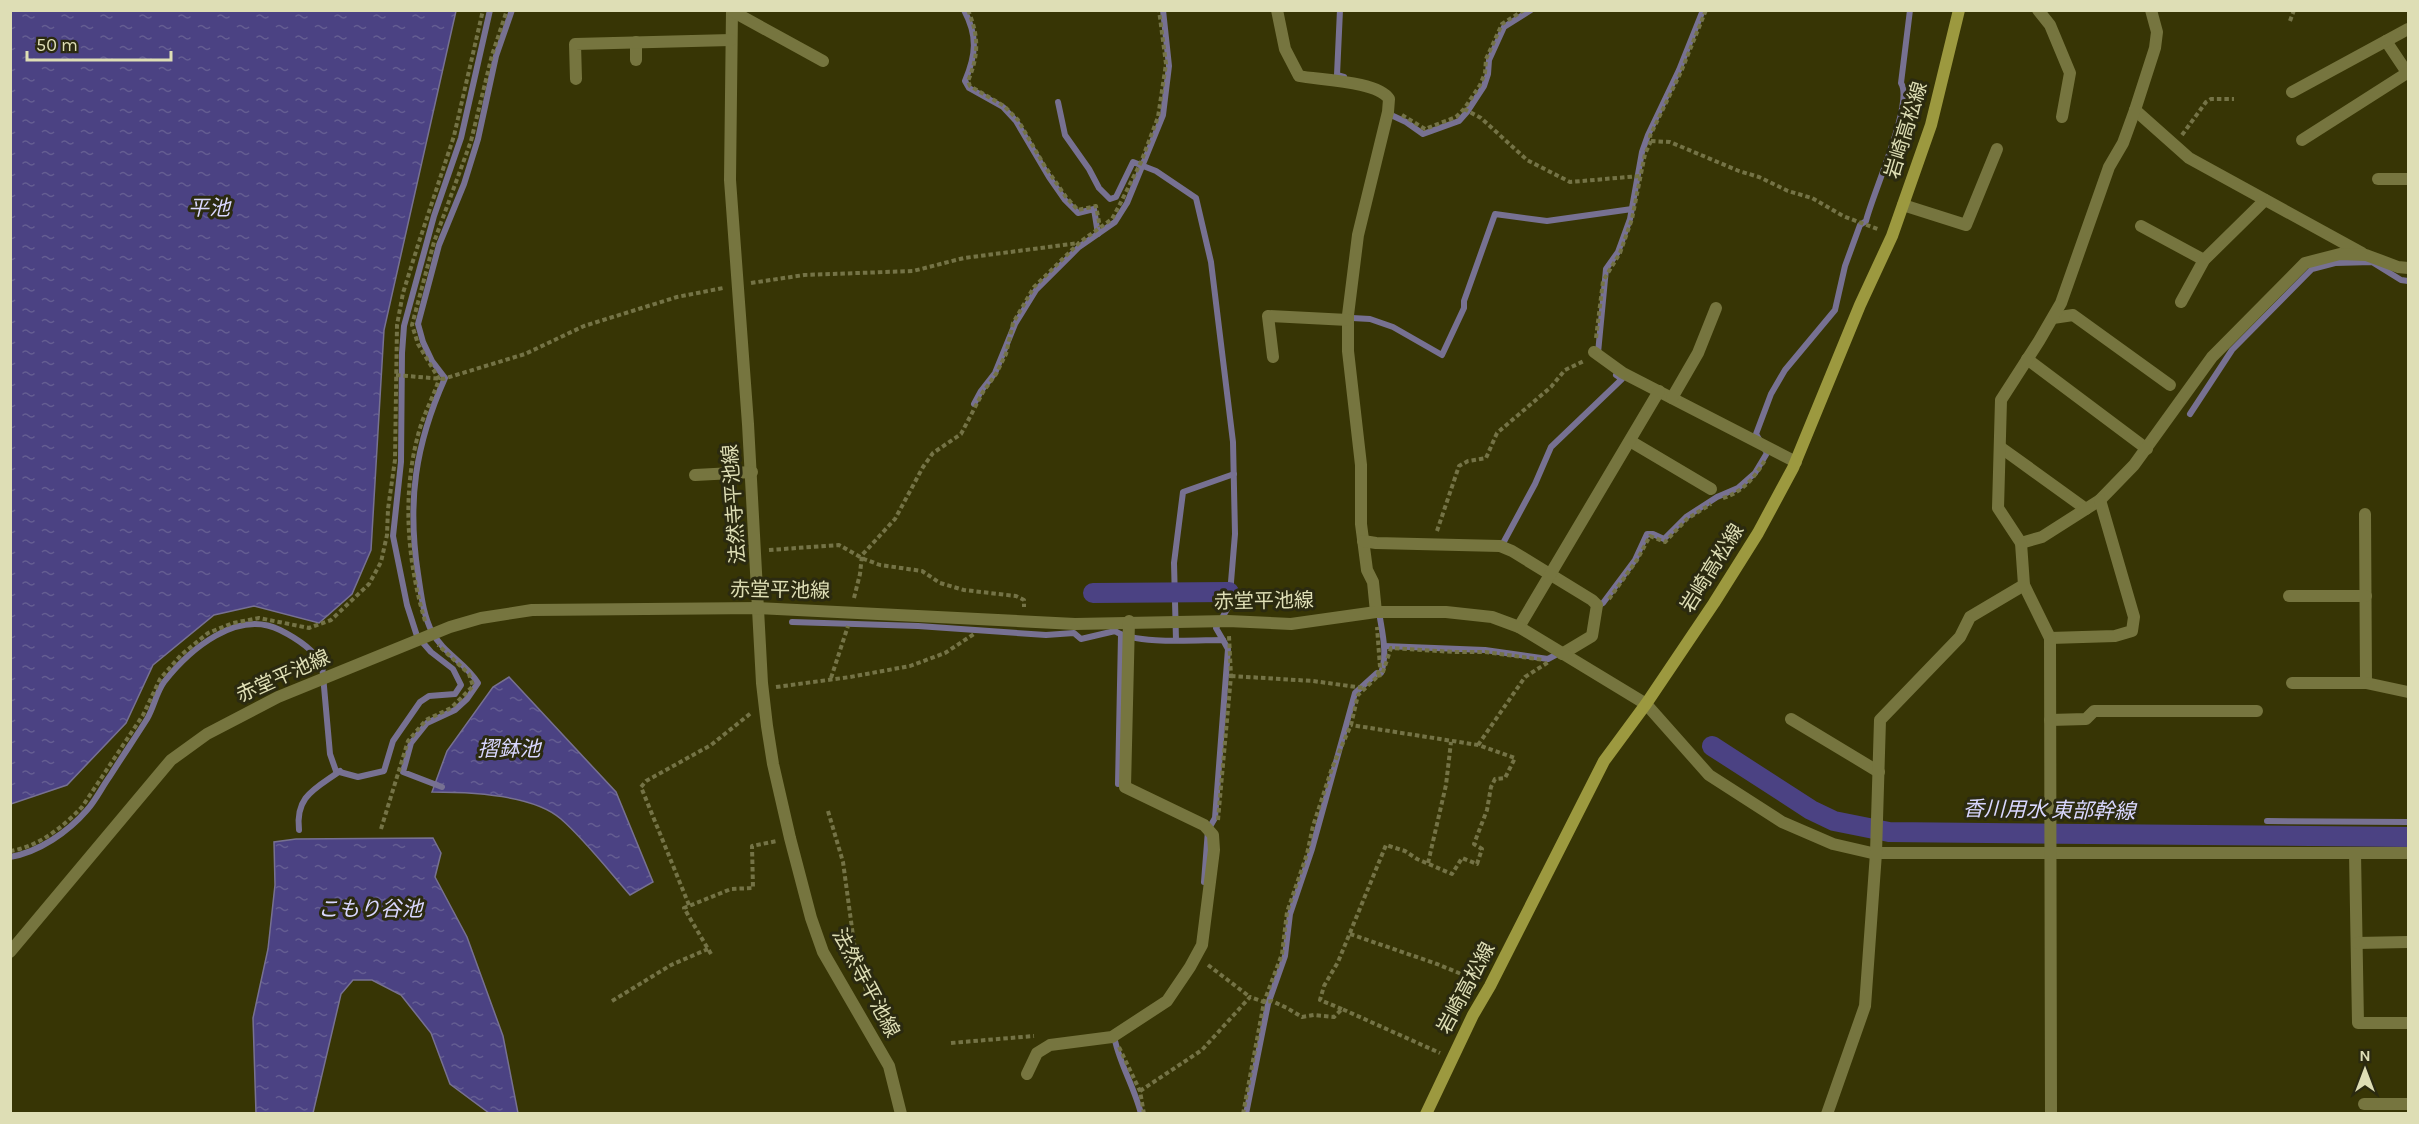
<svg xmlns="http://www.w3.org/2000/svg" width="2419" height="1124" viewBox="0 0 2419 1124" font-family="Karla,'Noto Sans JP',sans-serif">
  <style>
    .water { fill: url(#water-ripples); stroke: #777192; stroke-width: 1.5 }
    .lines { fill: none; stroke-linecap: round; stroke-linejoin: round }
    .stream { stroke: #777192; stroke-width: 6 }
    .canal { stroke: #4b4283; stroke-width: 20 }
    .path { stroke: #747346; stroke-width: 4; stroke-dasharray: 4.5 3; stroke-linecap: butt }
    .minor { stroke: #76753f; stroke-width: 12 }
    .secondary { stroke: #9c993f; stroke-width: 12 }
    .labels { text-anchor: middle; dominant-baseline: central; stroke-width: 6; stroke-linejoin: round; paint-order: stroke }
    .street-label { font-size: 20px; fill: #dedeb5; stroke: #2b2a10 }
    .water-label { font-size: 21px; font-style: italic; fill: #d9d7ff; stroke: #2b2a10 }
  </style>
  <defs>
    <pattern id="water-ripples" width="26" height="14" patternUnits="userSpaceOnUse" patternTransform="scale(1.5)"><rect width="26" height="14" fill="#4b4283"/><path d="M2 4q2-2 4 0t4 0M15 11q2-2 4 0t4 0" fill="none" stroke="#645d92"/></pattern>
  </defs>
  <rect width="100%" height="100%" fill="#373505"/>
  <g class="water">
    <polygon points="10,11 456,11 384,330 371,550 352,594 319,623 254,606 214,615 153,665 126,723 67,785 11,804"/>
    <path d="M509,677L616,792L653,882L630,895C608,870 585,840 561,819C533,794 469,792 432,792L447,751L493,687Z"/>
    <polygon points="433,838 441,853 435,877 467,937 503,1036 518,1113 489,1113 450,1084 431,1033 401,995 372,980 353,980 341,994 313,1113 256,1113 253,1018 268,949 275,885 274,842 296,839"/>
  </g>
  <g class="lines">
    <g class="stream">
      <path d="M964,10C978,36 976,55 965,81L969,88L1003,107L1016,121L1049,177L1065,200L1078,213L1094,209L1098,234"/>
      <polyline points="1340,10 1337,75 1344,77"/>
      <polyline points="1058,102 1065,135 1089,169 1099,188 1110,199 1116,197 1133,162 1156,171 1196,198 1211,262 1233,442 1235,534 1229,606 1216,628 1223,640"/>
      <polyline points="1391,115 1406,122 1423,134 1459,121 1467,112 1484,86 1488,74 1489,60 1504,27 1531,10"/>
      <polyline points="1352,318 1370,319 1393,327 1442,355 1464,308 1464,301 1495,214 1547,221 1632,209"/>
      <polyline points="1598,353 1606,269 1618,252 1630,219 1642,152 1648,135 1679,70 1703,10"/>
      <polyline points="974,404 981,391 995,373 1015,324 1036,290 1079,247 1115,222 1127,203 1163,115 1169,66 1163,10"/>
      <polyline points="2190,414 2232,350 2312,269 2335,263 2372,262 2401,280 2408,281"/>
      <polyline points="1501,547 1535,484 1551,447 1622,379 1616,375"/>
      <path d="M1598,606L1603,603L1635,560L1647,534H1653L1664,539L1686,517L1717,497L1738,488L1755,473L1767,453L1756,434L1771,394L1785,370L1835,310L1845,266L1860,225L1866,221C1872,195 1914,103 1901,83L1910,10"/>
      <path d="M792,622L918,626L1046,635L1074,633L1081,639L1115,631C1136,645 1197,640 1223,640L1228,649L1215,818L1208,830L1204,882"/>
      <polyline points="1176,640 1174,563 1183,492 1234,474"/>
      <polyline points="1384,646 1485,650 1548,659 1561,652"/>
      <polyline points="1118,784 1121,635"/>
      <path d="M442,787L403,772L411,743L427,723L455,710L467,699L478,683C466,663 443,653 432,632C423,615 421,593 418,574C407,502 415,445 445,378L432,361L423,342L418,324L439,245L464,184L478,139L496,56L512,10"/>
      <polyline points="2267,821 2408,822"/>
      <path d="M299,830C295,796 315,789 340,771"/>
      <path d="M10,857C39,852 68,832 87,810C96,800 102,787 110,776C122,757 135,738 147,719C154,707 156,693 164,682C190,649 237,609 280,630C296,638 313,649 322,664L330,754L336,771L358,777L384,771L393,741L420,702L429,696L455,694L461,685L453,669L431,652L417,636L407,605L393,536L401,462L402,353L404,326L434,216L461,138L490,10"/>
      <path d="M1114,1035C1117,1059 1135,1088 1141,1114"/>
      <path d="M1246,1114L1268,1004L1285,956L1290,914L1312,849L1355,693L1377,673H1381C1388,653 1382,632 1379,612"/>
    </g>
    <g class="canal">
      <polyline points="1093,593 1229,592"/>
      <polyline points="1712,746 1811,810 1834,821 1889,832 2408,837"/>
    </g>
    <g class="path">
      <path d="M968,10C979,36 979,55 968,81L970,86L1004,106L1018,120L1044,165L1066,197L1078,210L1096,206L1100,227"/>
      <polyline points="2290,21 2294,10"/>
      <polyline points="1464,109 1481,118 1527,160 1570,182 1640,176"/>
      <polyline points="1402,115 1425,129 1456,117 1464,109 1480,85 1485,73 1486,59 1502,24 1524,10"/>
      <polyline points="2182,135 2206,102 2211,99 2234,99"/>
      <polyline points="1651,141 1670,142 1739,171 1759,177 1788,191 1812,198 1843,216 1880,230"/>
      <polyline points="751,283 804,275 913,271 964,258 1079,243"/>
      <polyline points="1596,338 1603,281 1620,253 1632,219 1645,154 1651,141 1650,136 1681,72 1706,10"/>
      <polyline points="396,375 443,379 525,354 584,326 677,297 723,288"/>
      <path d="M1723,498C1743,492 1755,477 1765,460"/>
      <polyline points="1437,531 1459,466 1468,461 1486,458 1497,433 1551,387 1565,370 1584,361"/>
      <polyline points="769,550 839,545 864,559 880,565 922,571 940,583 964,590 1016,596 1024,600 1024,607"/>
      <polyline points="854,598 860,574 862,555 895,519 923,467 933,453 961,434 983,392 996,374 1006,354 1013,323 1034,287 1080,242 1112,219 1120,204 1141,162 1158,117 1166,64 1159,10"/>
      <polyline points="1609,599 1637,560 1650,536 1665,542 1687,519 1711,504"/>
      <path d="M425,621C407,561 402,495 418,435C423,415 433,398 439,379L418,344L412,325L434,242L471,141L492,55L507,10"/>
      <polyline points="1231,676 1313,681 1364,688"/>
      <polyline points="1377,676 1382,675 1391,648 1454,652 1485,652 1544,660"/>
      <polyline points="831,678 848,626"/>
      <polyline points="776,687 850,677 910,666 945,653 974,634"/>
      <polyline points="1478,745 1525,677 1550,661"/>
      <polyline points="828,811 843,862 854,943 867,995"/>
      <polyline points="1218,820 1231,676 1229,636"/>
      <polyline points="381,829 408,741 426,720 451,708 473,686 469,674 438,645"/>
      <path d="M10,851C38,847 63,827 82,807L143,715L160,679L181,655L208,633L233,623L259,618L309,628L331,620L369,584L381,562L387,535L388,509L395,460L397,325L403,293L418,245L454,136L483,10"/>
      <polyline points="1428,863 1446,785 1451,742"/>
      <polyline points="689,905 641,787 646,781 711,745 751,713"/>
      <polyline points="1350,934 1437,964 1476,980"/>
      <polyline points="711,954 684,908 731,889 753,888 752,846 777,841"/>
      <polyline points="1208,965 1250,997"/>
      <polyline points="612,1001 671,965 708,949"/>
      <polyline points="1342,1009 1320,1000 1324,986 1338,962 1386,845 1405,851 1417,859 1452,874 1462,858 1477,864 1482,849 1474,844 1487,810 1491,787 1495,779 1505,778 1515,758 1478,745 1351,725"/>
      <polyline points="951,1043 1034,1036"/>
      <polyline points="1119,1047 1140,1091 1144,1114"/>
      <polyline points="1140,1091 1202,1050 1250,997 1264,1002 1272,1001 1287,1008 1302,1017 1314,1015 1334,1017 1342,1009 1440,1053"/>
      <polyline points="1243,1114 1264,1002 1282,954 1287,912 1307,854 1313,826 1332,768 1351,725 1358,695 1377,677 1380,667 1377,627"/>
    </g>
    <g class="minor">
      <polyline points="732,10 730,180 748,424 762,683 767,726 773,764 790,838 811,918 823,952 889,1066 901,1114"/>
      <path d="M1277,10L1285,49L1299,76C1318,80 1378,81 1389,99L1388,112L1358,235L1348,315V351L1361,465V524L1367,570L1373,582L1376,612"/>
      <polyline points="2038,10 2050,25 2070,73 2062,117"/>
      <polyline points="732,11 823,61"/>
      <polyline points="2386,41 2408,74"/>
      <polyline points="636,42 636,60"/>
      <polyline points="576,79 575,44 731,40"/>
      <polyline points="2292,92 2408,29"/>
      <polyline points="2135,110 2189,158 2362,253"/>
      <polyline points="2302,140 2407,73"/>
      <polyline points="2378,179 2408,179"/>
      <polyline points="1903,205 1966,225 1997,149"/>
      <polyline points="2141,226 2204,260"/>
      <polyline points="2181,302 2204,260 2265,200"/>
      <polyline points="2053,318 2073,315 2170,385"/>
      <polyline points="1594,352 1623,373 1796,462"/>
      <polyline points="1273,357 1268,316 1348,320"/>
      <polyline points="2027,359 2147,449"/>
      <polyline points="1672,398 1698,353 1716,308"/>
      <polyline points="1630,441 1711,489"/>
      <polyline points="2000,447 2086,509"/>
      <polyline points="695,475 752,472"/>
      <polyline points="2365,514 2366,683"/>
      <polyline points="1363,541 1376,543 1500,546 1512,551 1592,600 1597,605 1592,636 1562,654"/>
      <polyline points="2021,543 2042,537 2100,500 2134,465 2212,357 2305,263 2340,254 2366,255 2398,267 2408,268"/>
      <polyline points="2289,596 2366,596"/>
      <polyline points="1519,627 1659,391"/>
      <polyline points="2050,638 2115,636 2132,631 2134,617 2100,500"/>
      <polyline points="2292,683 2366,683 2408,692"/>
      <polyline points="1791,719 1879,772"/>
      <polyline points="2050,720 2086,719 2094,711 2257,711"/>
      <polyline points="2355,853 2358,1023 2408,1023"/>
      <polyline points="2357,943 2408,942"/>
      <polyline points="10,952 171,760 207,734 278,697 450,627 481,618 532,610 759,608 1075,624 1228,621 1291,624 1376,612 1446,612 1492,617 1519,627 1646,704 1709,775 1782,822 1833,844 1872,853 2408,853"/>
      <polyline points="1027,1074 1037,1053 1050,1045 1112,1037 1167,1001 1190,967 1202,945 1214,850 1213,835 1204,825 1125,787 1129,621"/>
      <polyline points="2364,1104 2408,1104"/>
      <polyline points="1827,1114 1865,1006 1876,853 1880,720 1960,637 1970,617 2024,585"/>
      <polyline points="2051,1114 2050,638 2024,585 2021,543 1998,508 2001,400 2039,341 2061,303 2109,167 2123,143 2135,110 2155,48 2157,32 2151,10"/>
    </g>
    <polyline class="secondary" points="1426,1114 1473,1015 1490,986 1604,761 1646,704 1714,603 1758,533 1793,468 1860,305 1892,236 1931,125 1959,10"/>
  </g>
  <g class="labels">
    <g class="street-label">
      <text transform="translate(1906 130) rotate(-73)">岩崎高松線</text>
      <text transform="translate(734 504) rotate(-94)">法然寺平池線</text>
      <text transform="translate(1712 568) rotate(-58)">岩崎高松線</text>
      <text transform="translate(780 590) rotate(1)">赤堂平池線</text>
      <text transform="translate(1264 601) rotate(-1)">赤堂平池線</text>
      <text transform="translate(283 676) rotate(-24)">赤堂平池線</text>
      <text transform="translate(866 983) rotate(62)">法然寺平池線</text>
      <text transform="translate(1466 988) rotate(-62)">岩崎高松線</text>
    </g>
    <g class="water-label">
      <text x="209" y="208">平池</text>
      <text x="509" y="749">摺鉢池</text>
      <text transform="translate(2049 810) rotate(1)">香川用水 東部幹線</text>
      <text x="370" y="909">こもり谷池</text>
    </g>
  </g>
  <rect width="2419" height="1124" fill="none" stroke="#dedeb5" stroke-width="24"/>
  <g transform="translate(2365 1070)" stroke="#2b2a10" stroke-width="4.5" paint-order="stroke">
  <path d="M0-4.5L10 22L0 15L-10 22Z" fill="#dedeb5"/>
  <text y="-9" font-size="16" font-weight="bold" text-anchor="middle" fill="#dedeb5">N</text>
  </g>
  <path d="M27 51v9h144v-9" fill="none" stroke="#dedeb5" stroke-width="3"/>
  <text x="36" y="51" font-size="18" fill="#dedeb5" stroke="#2b2a10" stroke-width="4.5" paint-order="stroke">50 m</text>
</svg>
